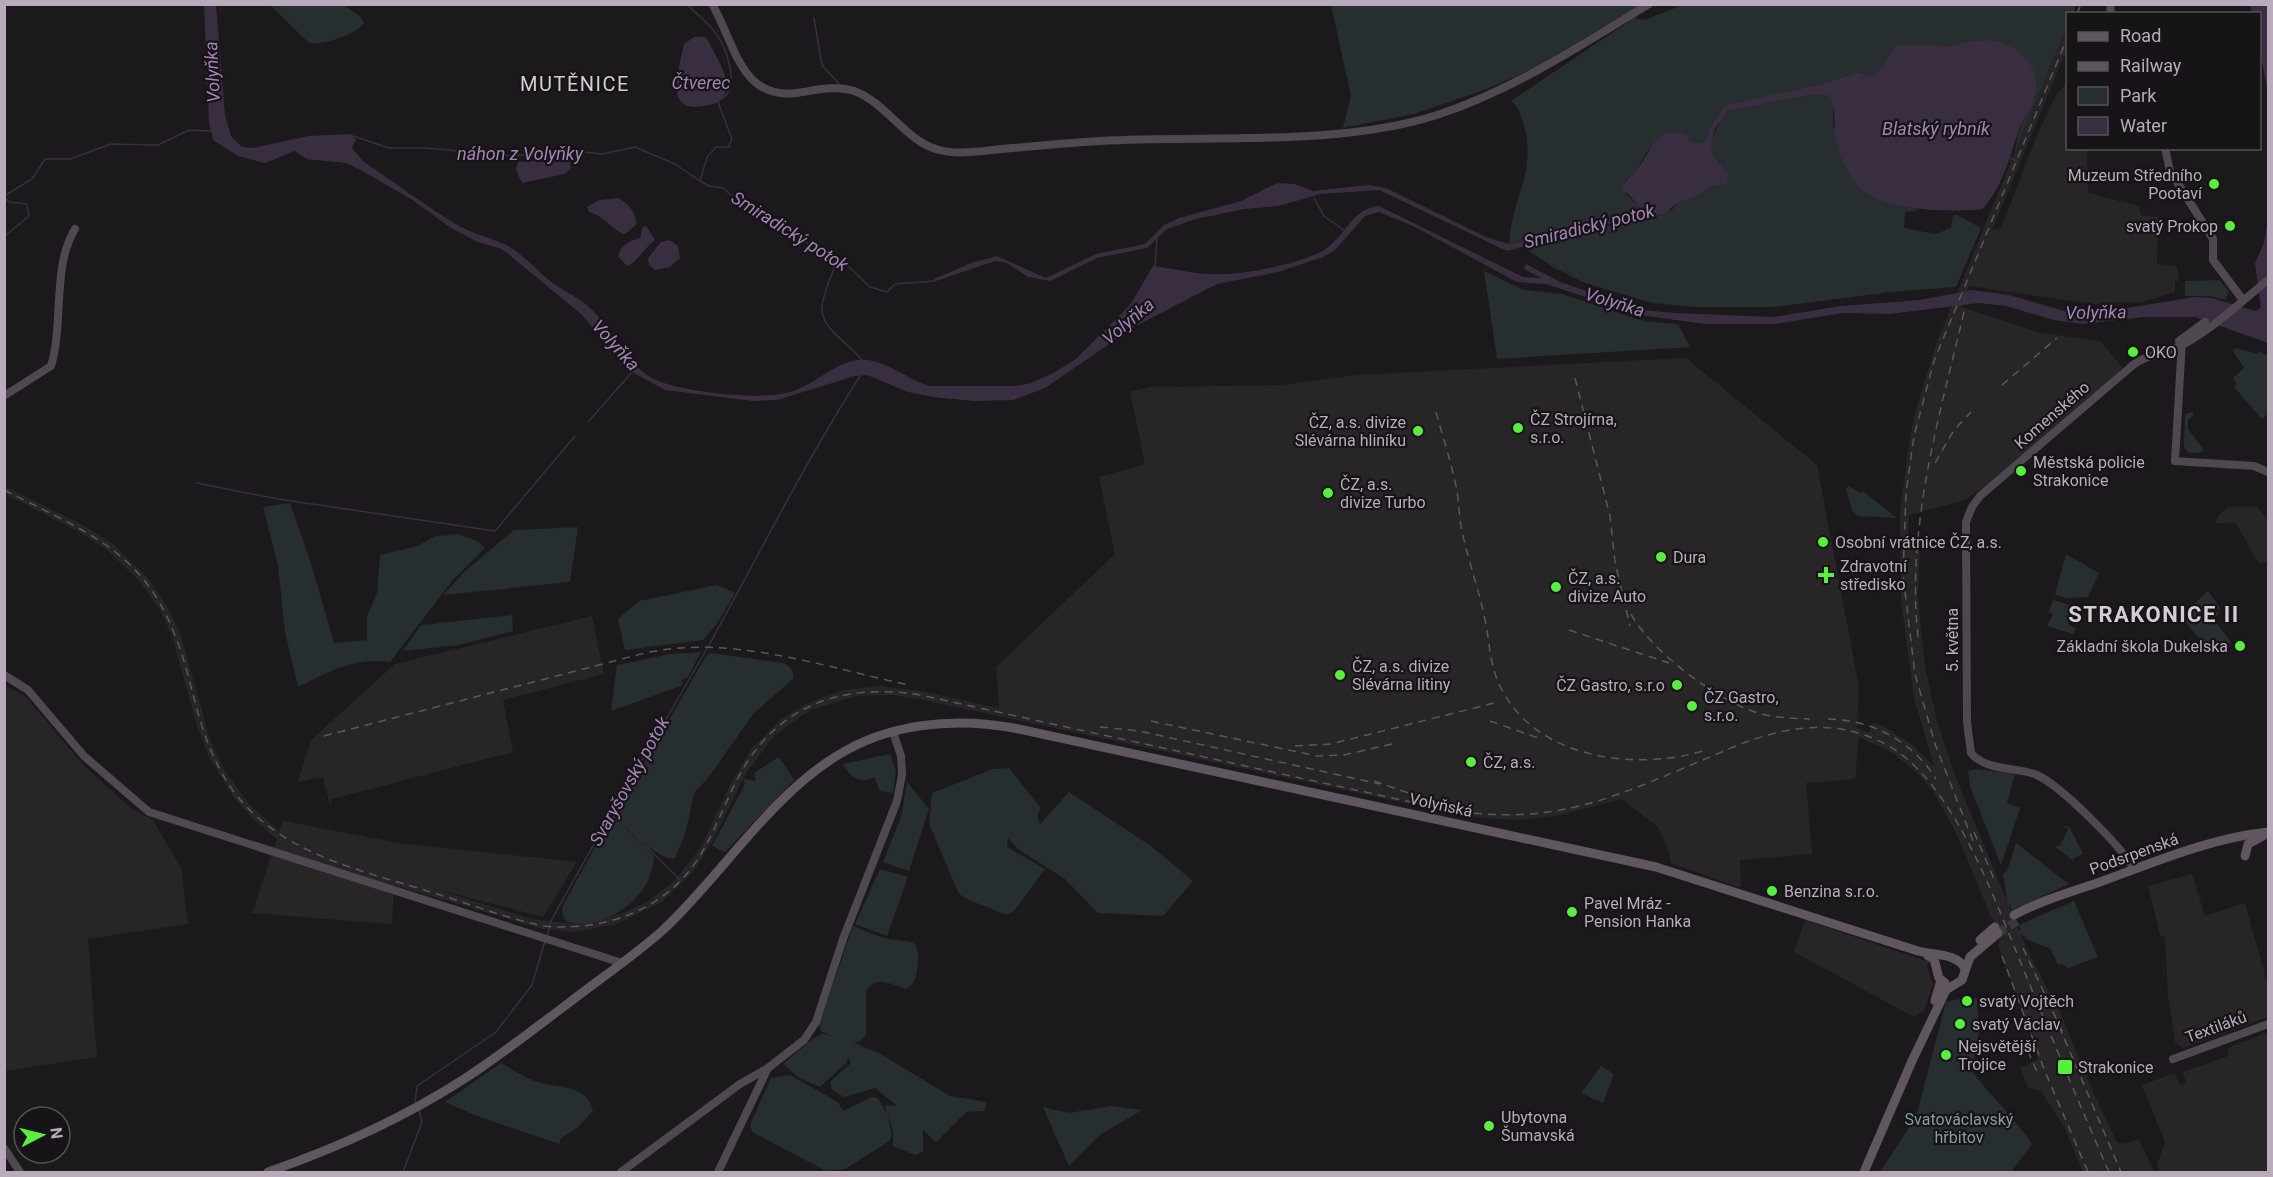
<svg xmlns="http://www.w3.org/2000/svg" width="2273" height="1177" viewBox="0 0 2273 1177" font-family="Roboto,sans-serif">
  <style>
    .built { fill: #282527 }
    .green { fill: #272e30 }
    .water { fill: #392e3f }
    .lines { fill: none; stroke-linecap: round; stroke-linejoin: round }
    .stream { stroke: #392e3f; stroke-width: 1.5 }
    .primary-tunnel { stroke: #3b363b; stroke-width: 9; stroke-dasharray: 9 4.5; stroke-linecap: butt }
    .secondary { stroke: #4f4850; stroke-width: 8 }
    .primary { stroke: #5f565f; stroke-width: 9 }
    .rail { stroke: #5e565f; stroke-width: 1.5; stroke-dasharray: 8 6; stroke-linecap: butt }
    .poi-dot { fill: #56f23a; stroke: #161416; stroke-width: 2 }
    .labels { text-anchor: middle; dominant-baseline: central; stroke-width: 4.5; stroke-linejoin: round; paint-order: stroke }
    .poi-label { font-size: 16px; fill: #b9abbb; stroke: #161416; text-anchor: start }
    .street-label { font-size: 16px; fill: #b9abbb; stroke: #161416 }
    .park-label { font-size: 16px; fill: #829da5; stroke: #161416 }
    .water-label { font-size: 18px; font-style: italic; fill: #a483b5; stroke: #161416 }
    .quarter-label { font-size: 20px; letter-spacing: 1.5px; fill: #d6ccd6; stroke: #161416 }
    .district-label { font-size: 22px; font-weight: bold; letter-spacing: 1.5px; fill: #d6ccd6; stroke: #161416 }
  </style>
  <rect width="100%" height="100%" fill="#1b191b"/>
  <g class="built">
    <polygon points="2067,26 2067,49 1992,230 2001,228 2037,135 2057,93 2067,83 2068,148 2087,149 2088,193 2139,206 2141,215 2158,217 2157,264 2177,266 2179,281 2175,281 2175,292 2142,302 2092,304 1969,286 1961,307 2041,333 2100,341 2123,368 2000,475 1965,500 1909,515 1908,537 1920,538 1918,599 1925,665 1937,721 1955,775 2026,947 2049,992 2052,992 2087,1078 2116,1141 2123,1144 2139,1139 2154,1172 2083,1172 2064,1127 2041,1091 2027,1087 2021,1068 2038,1059 2035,1046 1998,946 2000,938 1956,833 1935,794 1919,775 1893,753 1859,737 1855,779 1806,783 1812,854 1740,860 1741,888 1671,863 1669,851 1658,827 1621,799 1557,816 1516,820 1470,817 919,699 892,695 856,696 811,710 775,735 746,773 715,837 693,872 662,902 617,924 574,932 542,929 394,885 392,924 252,913 277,839 254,820 234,798 210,759 197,726 172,636 160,610 141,583 107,550 79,532 5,494 4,486 83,525 112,543 148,578 167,606 180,633 210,739 224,770 249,804 279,831 283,821 405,844 577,862 543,917 432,888 532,919 574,924 606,919 628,911 647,902 674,881 701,847 731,783 752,748 780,720 808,703 843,690 879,686 921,691 999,708 996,667 1115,554 1099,477 1145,464 1130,392 1150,387 1283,385 1355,375 1686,358 1817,465 1859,687 1857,728 1869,733 1873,722 1883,726 1913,745 1934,766 1914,698 1901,601 1900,511 1908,451 1914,416 1936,344"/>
    <polygon points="2228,507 2257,507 2268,520 2268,562 2259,564 2236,523 2215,523 2219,515"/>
    <polygon points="592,616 604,674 503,700 513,752 332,799 330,806 323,777 298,782 311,740 395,664"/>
    <polygon points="4,685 25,696 85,767 131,808 153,820 181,868 188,924 88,939 97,1057 5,1071"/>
    <polygon points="2192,874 2205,916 2245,903 2268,986 2268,1017 2183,1048 2175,1042 2168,995 2165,937 2160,935 2148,886"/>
    <polygon points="1805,920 1929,962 1927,966 1933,985 1924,1010 1914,1017 1794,952"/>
    <polygon points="2268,1032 2268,1172 2160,1172 2157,1165 2165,1142 2142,1085 2175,1073 2180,1085 2186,1082 2183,1072 2228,1056 2228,1048"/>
  </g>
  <g class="green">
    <path d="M1685,4L2076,5L2073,13L2068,14L2067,26L2015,152L2018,133L2035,96L1996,42H1967L1948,46L1902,44L1894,47L1876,76L1870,77L1858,72L1830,82L1725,105L1709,128L1705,143L1648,150L1635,172L1625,181L1626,194L1646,212L1537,240L1509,244C1511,199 1537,174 1524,125C1521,116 1518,106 1511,101L1634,18L1645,20Z"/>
    <path d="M270,5H343L360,16L364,23C355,35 324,45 309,43Z"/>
    <polygon points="1331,5 1640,5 1536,67 1487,89 1414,114 1343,128 1351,96"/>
    <path d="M1816,94L1829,96L1833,101V127L1910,206L1919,210L1905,212L1904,228L1935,234L1951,228L1953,215H1957L1981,228L1956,287L1890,292L1774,307H1694L1652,303L1585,283L1553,267L1523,247L1672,210L1677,203L1700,195L1720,163L1711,152C1712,135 1717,124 1728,111Z"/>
    <polygon points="1484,271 1524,290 1562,294 1643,321 1678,324 1690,347 1497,359"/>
    <polygon points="2220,280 2229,292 2225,300 2210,296 2185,296 2185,281"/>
    <polygon points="2236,348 2257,354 2258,351 2268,356 2268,413 2262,419 2234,387 2237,385 2233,378 2244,368 2233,351"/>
    <polygon points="2192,412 2194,415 2188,420 2188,429 2204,450 2199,453 2189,453 2184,448 2185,414"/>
    <polygon points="1848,486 1861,493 1863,491 1897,518 1858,516 1852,510 1846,489"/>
    <path d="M290,503L310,560L334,643L367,640V616L377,593L380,555L417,546L436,536L458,534L478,541L485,548L453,580L390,662C354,657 329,672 298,687L285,632L278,566L263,507Z"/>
    <polygon points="578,527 570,582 443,595 464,572 514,530"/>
    <polygon points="2066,554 2099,573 2088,597 2065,598 2055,594"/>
    <polygon points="717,585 735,593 716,625 703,640 625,650 618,619 639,601"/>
    <polygon points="2208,591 2220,608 2216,611 2219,614 2213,619 2231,642 2212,655 2181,616"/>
    <polygon points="2053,600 2076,607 2068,624 2076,629 2073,634 2047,626 2053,614 2049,612"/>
    <polygon points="512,615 513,631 459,645 403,651 421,625"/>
    <polygon points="701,652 688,677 681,680 683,685 611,711 617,665 670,654"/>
    <path d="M711,653L783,663C790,666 795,671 793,679L754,713L708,778L694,793L686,831L675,858C657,862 627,825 615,813L706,656Z"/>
    <path d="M890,754L896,771L893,793L880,791L874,777C860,785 851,778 843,764Z"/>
    <polygon points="777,758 780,758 794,780 725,852 712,846 745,784 743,779 756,781 754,773"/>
    <polygon points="1009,768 1041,808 1037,816 1040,824 1069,792 1151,846 1193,881 1163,916 1098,913 1065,879 1018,849 1008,838 1007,847 1045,869 1014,911 1007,915 969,900 959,894 929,824 932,793 993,769"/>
    <polygon points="1977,769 2015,774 2007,803 2020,808 2001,865 1970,786 1968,771"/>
    <polygon points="907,782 929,809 909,871 883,862 901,817"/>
    <path d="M613,815L654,856C653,897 607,931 567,922L563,918L562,907Z"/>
    <polygon points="2065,826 2070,828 2083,854 2073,858 2075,862 2054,846 2060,846 2068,829 2062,827"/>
    <polygon points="2016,843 2069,884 2012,910 2010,905 2008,906 2003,874 2007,871"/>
    <polygon points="880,869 908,877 887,936 855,924"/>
    <polygon points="2074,901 2098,957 2068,968 2062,964 2058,965 2051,949 2026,939 2018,931 2021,930 2019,925"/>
    <path d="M853,926C864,930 874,935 885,938C910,944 922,933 917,970C916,978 914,985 906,989C891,984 876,975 866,991V1034L862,1040L854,1043L879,1053L950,1096L986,1102L985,1111L966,1112L936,1142L923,1130V1152L915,1155L893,1146V1131L888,1115L892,1136L888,1142L845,1169L826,1171L752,1132L750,1125L771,1078L790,1075L838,1102L843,1111L871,1097L878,1098L887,1115L885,1105L897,1106L875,1088L844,1097L832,1090L830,1082L851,1063L848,1057L846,1063L820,1087L799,1078L783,1064L814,1038L822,1034L832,1036L821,1031L819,1025Z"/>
    <path d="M1969,997L1971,999L1977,998L1979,1032L1972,1071C1991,1097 2015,1118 2032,1144L2011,1172H1880L1916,1117L1946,1002Z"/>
    <path d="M501,1063C512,1069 523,1077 535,1081C557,1089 587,1083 593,1111L577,1128L561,1138L559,1144L477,1116L445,1102Z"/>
    <polygon points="1601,1066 1614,1074 1603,1103 1581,1093"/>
    <polygon points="1110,1106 1142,1110 1100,1135 1069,1166 1043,1107 1069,1113"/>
  </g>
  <g class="water">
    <path d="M204,5H216L225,115L231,136L242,147L253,148L308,136L351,134L356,140L352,148L364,162C394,182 423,204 454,223C471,234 487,236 504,244C521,252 535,269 550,281C562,290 576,296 588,306C616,332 627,373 667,384C697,393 764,401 793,391C818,383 839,357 868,360C891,363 908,380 930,386H1014L1031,383L1055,372L1076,359L1130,305L1153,266C1176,269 1203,276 1226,274C1252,273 1302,263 1324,250C1345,237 1352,208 1379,206L1523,277L1541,278L1524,269L1526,264L1560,282L1642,310L1674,313L1774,317L1841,306L1920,300L1972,290L2009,295L2068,312L2095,313L2195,297L2212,298L2255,311L2261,308L2255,263L2264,243L2268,220V343L2195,317H2144L2083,324L2054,320L2006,306L1978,303L1889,314L1843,313L1775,324H1705L1641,315L1546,284L1517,282L1413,226L1379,212L1365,216L1335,250L1323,257L1278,272L1217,284L1134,327L1045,388L1013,400L975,401L934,397L908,392L867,375L855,376L777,400L752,401L665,390L632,372L581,314L502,249L478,242L451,228L414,201L361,170L346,163L307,159L295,151L265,163L238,156L213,140L209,122Z"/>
    <polygon points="2250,5 2268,5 2268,94 2260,50 2260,14 2252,13"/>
    <path d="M694,37H705L709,42C717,61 737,84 719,102C663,121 676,81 684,44Z"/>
    <path d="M1967,42C1976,41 1986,40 1995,41C2021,46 2044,71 2034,98C2030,111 2021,122 2017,135C2009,160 2001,190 1982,209C1951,213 1881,211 1858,186C1849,176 1841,159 1837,145C1832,130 1838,110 1829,96L1816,94L1728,111L1714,130L1711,152L1728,174L1727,184L1709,187L1700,195L1677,203L1665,214L1635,217L1507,251L1379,190L1321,194L1278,206L1244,209L1196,219L1167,229L1147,248L1097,258L1050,281L1028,277L1007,263L995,261L936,281L934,279L971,263L997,256L1046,278L1096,254L1145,244L1164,225L1179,218L1241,201L1277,183L1294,184L1313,191L1369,185L1386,188L1486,237L1509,244L1537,240L1645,212L1622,188C1625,180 1631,177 1636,170C1653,151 1654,124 1687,135L1691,143H1705L1709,128L1725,105L1830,82L1858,72L1870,77L1876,75L1894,47L1902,44L1948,46Z"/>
    <polygon points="569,159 571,168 565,174 522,183 516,170 518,162"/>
    <path d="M618,198C628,203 637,213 636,225L625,234C614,232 607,217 589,212L587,207L599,200Z"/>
    <path d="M643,226L647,227L655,240C644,248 639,261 627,266L618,256C621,244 630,241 640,238Z"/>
    <polygon points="670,240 678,246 680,258 670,267 655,270 649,265 648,258 661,242"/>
  </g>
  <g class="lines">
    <g class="stream">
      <path d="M687,4C695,13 706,21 714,31C726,46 741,85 722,99"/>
      <polyline points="814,18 822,65 840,85"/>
      <polyline points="718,102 732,139 729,147 716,147 707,157 700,181 709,186 723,188 743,206 763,218 792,228 816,251 832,261 848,266 870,287 887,292 895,284 935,281"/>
      <polyline points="353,136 389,148 426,148 512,156 574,151 602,154 635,147 675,164 700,181"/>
      <polyline points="2010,158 2017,161"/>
      <polyline points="4,196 32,179 45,159 70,159 111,144 158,145 189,130 212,131"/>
      <polyline points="4,197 9,202 27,204 29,216 4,237"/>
      <polyline points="1314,198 1324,216 1345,231"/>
      <path d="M833,262L834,268C830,280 824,293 822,305C819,330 852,344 863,362"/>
      <polyline points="1155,267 1157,239"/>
      <polyline points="588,422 633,371"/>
      <polyline points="197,483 278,499 495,531 575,436"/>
      <polyline points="611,811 680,880"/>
      <path d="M547,937L551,921C602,828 656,737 709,645C759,555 805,462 860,376"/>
      <polyline points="415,1102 417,1086 496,1032 532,985 545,941"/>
      <polyline points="403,1172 422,1122 419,1109"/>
    </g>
    <polyline class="primary-tunnel" points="1998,933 2017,921"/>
    <g class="secondary">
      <path d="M712,4C735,43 740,100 797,93C816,90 836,85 854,91C887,103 905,141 939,150C959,155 981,151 1001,149C1034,146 1067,143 1100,141C1205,135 1337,147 1437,115C1513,90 1580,46 1649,4"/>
      <polyline points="2110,14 2111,4"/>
      <polyline points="2165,148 2170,171 2213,239 2213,260 2243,300"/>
      <polyline points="2179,341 2205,322"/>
      <polyline points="2182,341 2175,461 2254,466 2268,472"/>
      <path d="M4,396L51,366C64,323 52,266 75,229"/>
      <polyline points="4,675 28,690 84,756 149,812 622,963"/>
      <path d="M2134,869C2121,846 2061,786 2037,775C2018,767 1985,771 1971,753L1967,722L1966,522L1972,507L1980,496L2133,365C2149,353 2167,353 2184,344C2214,328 2242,301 2268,280"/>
      <polyline points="2173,1059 2268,1024"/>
      <polyline points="4,1148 20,1172"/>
      <polyline points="621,1172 740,1084 768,1068 804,1040 816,1022 843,939 897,801 902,775 901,756 893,732"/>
      <polyline points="718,1172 768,1068"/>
    </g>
    <g class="primary">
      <polyline points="2245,856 2248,844 2263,836"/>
      <path d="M2014,915C2042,900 2071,892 2100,882C2155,862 2210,838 2268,832"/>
      <polyline points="1980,940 1995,927"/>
      <polyline points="1928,956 1934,959 1939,978 1945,983"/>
      <polyline points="1935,1001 1941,980"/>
      <path d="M268,1172C337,1148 402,1119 464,1079C500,1056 535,1028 570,1002C601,978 634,956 663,930C720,877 769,798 835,757C888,723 953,717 1014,728L1656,867L1918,951C1933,955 1958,953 1965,969"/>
      <polyline points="1864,1172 1912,1061 1946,990 1962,980 1970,957 1998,933"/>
    </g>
    <g class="rail">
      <polyline points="2077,14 2081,4"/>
      <polyline points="1575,378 1610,516 1615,562 1630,626"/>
      <polyline points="2002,385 2057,338"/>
      <path d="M1436,412C1443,438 1452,464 1457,491C1459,504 1459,518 1462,531C1468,560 1478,587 1484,615C1490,640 1489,667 1502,690C1538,759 1635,771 1703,751"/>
      <polyline points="1935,463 1954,430 1971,412"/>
      <path d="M4,490C105,541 156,557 188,675C199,718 209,760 237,796C286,856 364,871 434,893C470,904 506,918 543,926C603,932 664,911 698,859C716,831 726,798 743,769C782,702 848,683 920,695L1438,808C1557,830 1618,795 1724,751C1779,727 1834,715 1889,746C1957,786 1997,907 2027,978C2054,1043 2081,1108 2109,1172"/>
      <path d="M1631,614C1651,651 1715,699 1755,712C1773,718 1791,718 1810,719"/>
      <polyline points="1569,630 1669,663"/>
      <path d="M1918,637C1906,527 1939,418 1964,312"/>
      <path d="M1828,719C1873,720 1912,741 1936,779"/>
      <polyline points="1151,721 1317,756 1344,755 1396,743"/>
      <polyline points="1490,721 1541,739"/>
      <polyline points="1100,727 1139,731 1380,784"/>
      <path d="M324,736L645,653C731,634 824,667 909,685"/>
      <polyline points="1295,746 1331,744 1494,703"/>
      <polyline points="1374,781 1414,795"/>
      <polyline points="1974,832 1994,879"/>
      <polyline points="1973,841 1935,744 1915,674 1903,575 1906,493 1914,436 1934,361 2068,36"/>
      <polyline points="2023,948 2063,1033"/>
      <polyline points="2002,956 2044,1069 2088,1172"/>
      <polyline points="2059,1026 2121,1172"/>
      <polyline points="2022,1038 2039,1076"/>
    </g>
  </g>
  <g class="poi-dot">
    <circle cx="2214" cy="184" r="6"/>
    <circle cx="2230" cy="226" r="6"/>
    <circle cx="2133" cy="352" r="6"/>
    <circle cx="1518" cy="428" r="6"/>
    <circle cx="1418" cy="431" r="6"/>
    <circle cx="2021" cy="471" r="6"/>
    <circle cx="1328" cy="493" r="6"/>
    <circle cx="1823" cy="542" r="6"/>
    <circle cx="1661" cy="557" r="6"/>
    <path d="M1823 566h6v6h6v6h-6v6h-6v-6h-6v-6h6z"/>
    <circle cx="1556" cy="587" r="6"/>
    <circle cx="2240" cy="646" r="6"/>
    <circle cx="1340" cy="675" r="6"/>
    <circle cx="1677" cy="685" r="6"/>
    <circle cx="1692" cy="706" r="6"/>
    <circle cx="1471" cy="762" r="6"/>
    <circle cx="1772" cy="891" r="6"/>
    <circle cx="1572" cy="912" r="6"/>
    <circle cx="1967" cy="1001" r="6"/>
    <circle cx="1960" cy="1024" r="6"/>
    <circle cx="1946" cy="1055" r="6"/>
    <rect x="2057" y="1059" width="16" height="16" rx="3"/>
    <circle cx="1489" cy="1126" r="6"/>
  </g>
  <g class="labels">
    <g class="poi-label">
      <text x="2202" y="175" text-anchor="end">Muzeum Středního<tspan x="2202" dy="18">Pootaví</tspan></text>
      <text x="2218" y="226" text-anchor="end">svatý Prokop</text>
      <text x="2145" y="352">OKO</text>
      <text x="1530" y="419">ČZ Strojírna,<tspan x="1530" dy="18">s.r.o.</tspan></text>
      <text x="1406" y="422" text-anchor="end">ČZ, a.s. divize<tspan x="1406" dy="18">Slévárna hliníku</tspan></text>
      <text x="2033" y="462">Městská policie<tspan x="2033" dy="18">Strakonice</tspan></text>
      <text x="1340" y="484">ČZ, a.s.<tspan x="1340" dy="18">divize Turbo</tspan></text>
      <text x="1835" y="542">Osobní vrátnice ČZ, a.s.</text>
      <text x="1673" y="557">Dura</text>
      <text x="1840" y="566">Zdravotní<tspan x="1840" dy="18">středisko</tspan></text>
      <text x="1568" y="578">ČZ, a.s.<tspan x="1568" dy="18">divize Auto</tspan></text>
      <text x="2228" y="646" text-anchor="end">Základní škola Dukelska</text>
      <text x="1352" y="666">ČZ, a.s. divize<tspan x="1352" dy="18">Slévárna litiny</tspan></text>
      <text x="1665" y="685" text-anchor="end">ČZ Gastro, s.r.o</text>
      <text x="1704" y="697">ČZ Gastro,<tspan x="1704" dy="18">s.r.o.</tspan></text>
      <text x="1483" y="762">ČZ, a.s.</text>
      <text x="1784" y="891">Benzina s.r.o.</text>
      <text x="1584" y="903">Pavel Mráz -<tspan x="1584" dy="18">Pension Hanka</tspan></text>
      <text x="1979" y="1001">svatý Vojtěch</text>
      <text x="1972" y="1024">svatý Václav</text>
      <text x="1958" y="1046">Nejsvětější<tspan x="1958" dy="18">Trojice</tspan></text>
      <text x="2078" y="1067">Strakonice</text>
      <text x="1501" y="1117">Ubytovna<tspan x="1501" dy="18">Šumavská</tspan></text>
    </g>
    <g class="street-label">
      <text transform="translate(2052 415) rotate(-41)">Komenského</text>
      <text transform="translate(1952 640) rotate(-90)">5. května</text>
      <text transform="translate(1441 805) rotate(12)">Volyňská</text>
      <text transform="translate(2134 854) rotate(-20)">Podsrpenská</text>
      <text transform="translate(2216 1027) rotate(-20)">Textiláků</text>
    </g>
    <g class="park-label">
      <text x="1959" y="1119">Svatováclavský<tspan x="1959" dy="18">hřbitov</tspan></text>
    </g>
    <g class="water-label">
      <text transform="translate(212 72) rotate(-93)">Volyňka</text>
      <text x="701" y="82">Čtverec</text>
      <text x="1936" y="128">Blatský rybník</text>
      <text x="520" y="153">náhon z Volyňky</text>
      <text transform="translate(1589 226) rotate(-14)">Smiradický potok</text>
      <text transform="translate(790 231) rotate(32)">Smiradický potok</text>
      <text transform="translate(1615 302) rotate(17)">Volyňka</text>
      <text transform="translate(2096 312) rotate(-1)">Volyňka</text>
      <text transform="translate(1128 321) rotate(-40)">Volyňka</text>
      <text transform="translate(616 345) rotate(48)">Volyňka</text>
      <text transform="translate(629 781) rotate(-61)">Svaryšovský potok</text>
    </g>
    <g class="quarter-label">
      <text x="575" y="84">MUTĚNICE</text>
    </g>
    <g class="district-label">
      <text x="2154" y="614">STRAKONICE II</text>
    </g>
  </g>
  <rect width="2273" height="1177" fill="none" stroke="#b9abbb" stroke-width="12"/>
  <rect x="2066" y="12" width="195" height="138" fill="#161416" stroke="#575058" stroke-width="1.5"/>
  <rect x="2078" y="32" width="30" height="9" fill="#5f565f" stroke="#575058" stroke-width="1.5"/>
  <text x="2120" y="42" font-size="18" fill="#b9abbb">Road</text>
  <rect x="2078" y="62" width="30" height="9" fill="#5e565f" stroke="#575058" stroke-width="1.5"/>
  <text x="2120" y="72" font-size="18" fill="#b9abbb">Railway</text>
  <rect x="2078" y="87" width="30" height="18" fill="#272e30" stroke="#575058" stroke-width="1.5"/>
  <text x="2120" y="102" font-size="18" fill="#b9abbb">Park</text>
  <rect x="2078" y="117" width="30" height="18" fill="#392e3f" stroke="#575058" stroke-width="1.5"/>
  <text x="2120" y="132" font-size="18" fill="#b9abbb">Water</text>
  <g transform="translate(42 1135) rotate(83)"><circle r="28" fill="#161416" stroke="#575058" stroke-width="1.5"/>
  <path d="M0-4.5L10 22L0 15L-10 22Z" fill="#56f23a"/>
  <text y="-9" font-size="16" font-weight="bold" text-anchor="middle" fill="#b9abbb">N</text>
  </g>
</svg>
